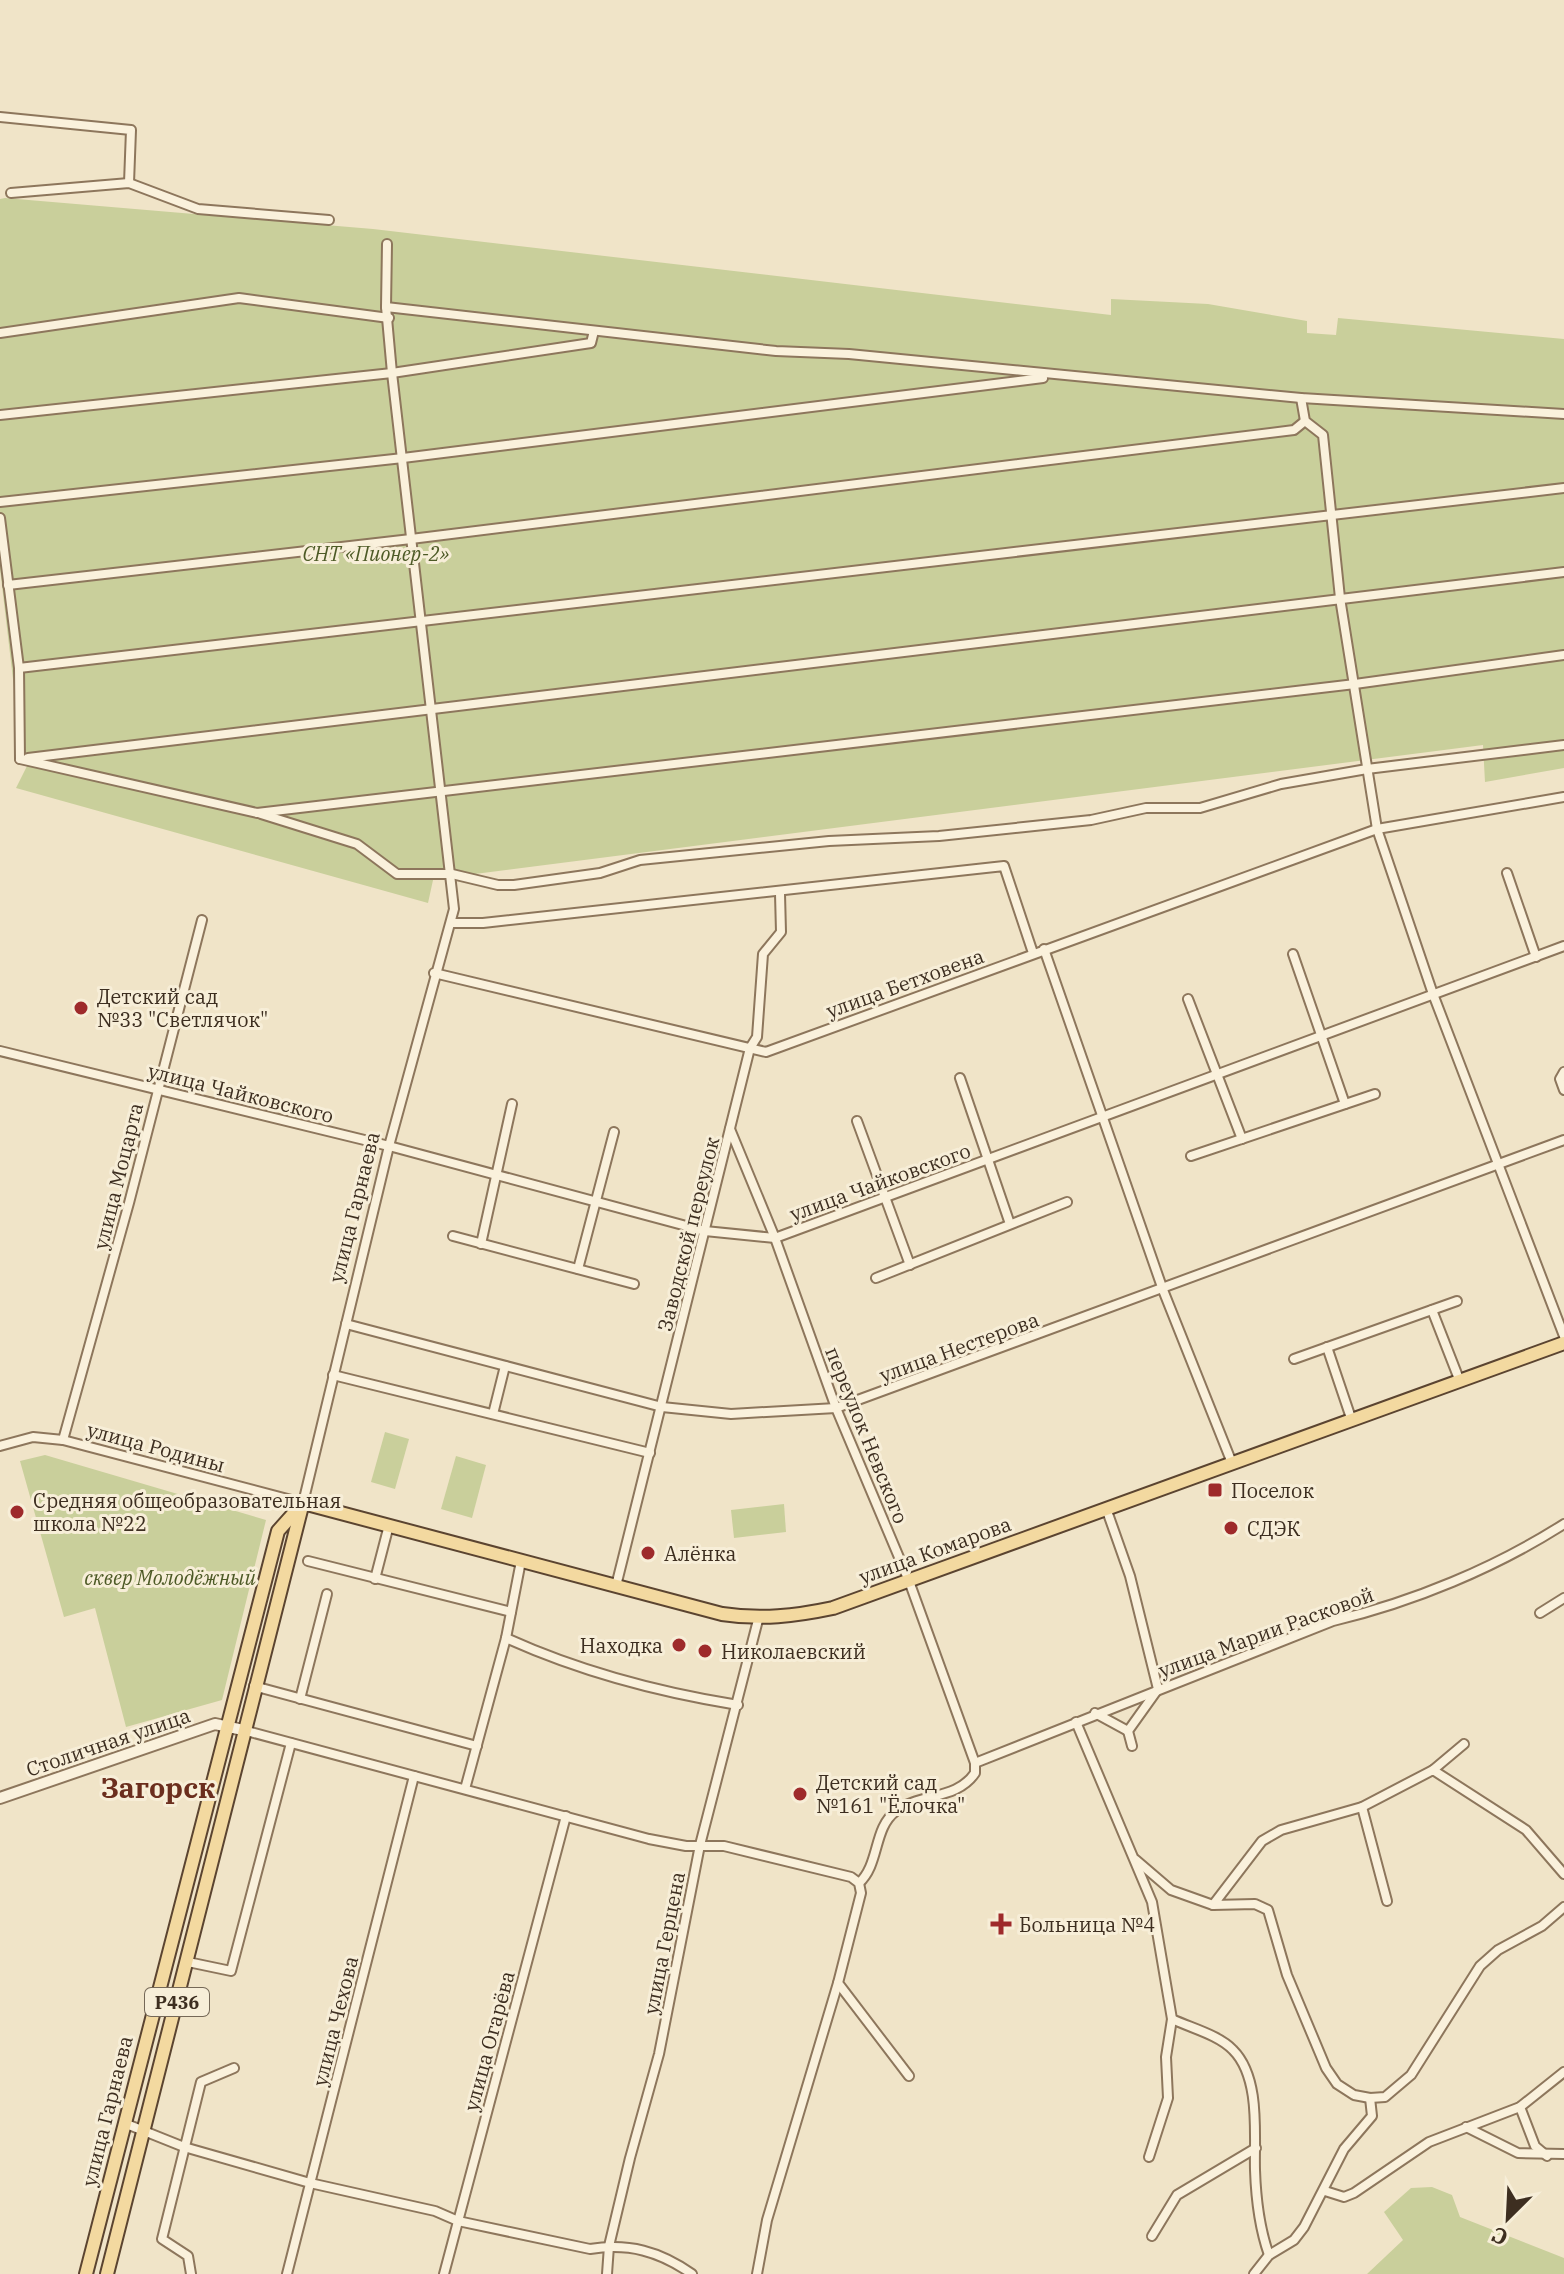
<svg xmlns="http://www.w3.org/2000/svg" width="1564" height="2274" viewBox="0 0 1564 2274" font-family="'IBM Plex Serif',serif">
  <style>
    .green { fill: #c9cf9b }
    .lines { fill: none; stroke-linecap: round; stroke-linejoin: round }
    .minor-casing { stroke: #8d765c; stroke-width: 12 }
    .tertiary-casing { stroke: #8d765c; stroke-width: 14 }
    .primary-casing { stroke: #5b4430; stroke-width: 16 }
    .minor { stroke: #faf1dc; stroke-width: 8 }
    .tertiary { stroke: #faf1dc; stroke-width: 10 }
    .primary { stroke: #f3d9a0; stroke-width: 12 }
    .poi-dot { fill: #9e2a2b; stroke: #f7eed8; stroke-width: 3 }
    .labels { text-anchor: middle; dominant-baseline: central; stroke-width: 6; stroke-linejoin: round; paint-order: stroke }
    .shield { fill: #f7eed8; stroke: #756857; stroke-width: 2 }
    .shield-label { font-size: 18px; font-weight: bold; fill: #3d2e20 }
    .park-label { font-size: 20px; font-style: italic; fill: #4d5a26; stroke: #f7eed8 }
    .street-label { font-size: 20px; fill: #3d2e20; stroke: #f7eed8 }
    .poi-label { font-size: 20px; fill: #3d2e20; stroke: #f7eed8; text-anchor: start }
    .district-label { font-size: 28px; font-weight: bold; fill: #6b2e1e; stroke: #f7eed8 }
  </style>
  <rect width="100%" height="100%" fill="#f0e4c8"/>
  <g class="green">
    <polygon points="5,198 373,229 1111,315 1111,299 1208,304 1307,321 1307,333 1336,335 1338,318 1564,339 1564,768 1485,782 1483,745 467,875 435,871 428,903 16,788 28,764 21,747 0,569 0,199"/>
    <polygon points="385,1432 409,1439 395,1489 371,1482"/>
    <polygon points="45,1455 266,1520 222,1700 126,1727 95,1608 64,1617 20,1461"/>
    <polygon points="456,1456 486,1465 472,1518 441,1509"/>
    <polygon points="784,1504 786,1532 734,1538 731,1510"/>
    <polygon points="1432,2187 1452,2195 1460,2217 1564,2258 1564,2274 1367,2274 1403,2240 1384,2212 1411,2188"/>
  </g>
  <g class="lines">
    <defs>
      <g id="minor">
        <polyline points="0,117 131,130 129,183"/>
        <polyline points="11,193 129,183 198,209 329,220"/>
        <polyline points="386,307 776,351 849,354 1301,398 1564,414"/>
        <polyline points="0,333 239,298 389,318"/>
        <polyline points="1301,398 1305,421 1323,435 1340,598 1377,829 1433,994 1564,1336"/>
        <polyline points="0,415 392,373 591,343 594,331"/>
        <polyline points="0,502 403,458 1043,378"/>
        <polyline points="0,518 19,668 20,759"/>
        <polyline points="8,585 411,539 1294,430 1305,421"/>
        <polyline points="19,668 1564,488"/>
        <polyline points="28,758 1564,572"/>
        <polyline points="20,759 257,813 1355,684 1564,655"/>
        <polyline points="261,814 357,844 397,874 452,874 498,885 514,885 600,873 640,860 829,841 939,836 1091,820 1146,808 1200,808 1281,784 1367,769 1564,745"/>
        <polyline points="1507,873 1536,957"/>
        <polyline points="451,923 483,923 1004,866 1033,953"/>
        <polyline points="1044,949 1163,1290 1232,1463"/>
        <polyline points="1293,954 1345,1104"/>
        <polyline points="434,973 766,1052 1377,829 1564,797"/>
        <polyline points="1188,999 1242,1139"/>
        <polyline points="0,1051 389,1146 705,1231 775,1238 1564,946"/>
        <polyline points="1564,1072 1560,1079 1564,1090"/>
        <polyline points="960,1078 1010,1224"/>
        <polyline points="857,1121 910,1265"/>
        <path d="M730,1129L775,1238L836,1408L909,1581L975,1763V1773C957,1800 920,1793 896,1811C873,1828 880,1864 859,1883"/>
        <polyline points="1191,1156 1375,1094"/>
        <polyline points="453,1236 634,1284"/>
        <polyline points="481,1244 512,1104"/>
        <polyline points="578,1269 614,1132"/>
        <polyline points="876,1278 1067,1202"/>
        <polyline points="1432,1310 1459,1379"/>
        <polyline points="346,1324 662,1407 731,1414 836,1408 1564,1140"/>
        <polyline points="1327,1347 1351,1418"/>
        <polyline points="1294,1359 1457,1301"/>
        <polyline points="333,1375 650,1453"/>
        <polyline points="493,1414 505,1366"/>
        <polyline points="63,1440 129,1203 202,920"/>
        <polyline points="0,1446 33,1437 63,1440 303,1503 389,1146 454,909 392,373 386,307 387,244"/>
        <polyline points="1106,1508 1130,1576 1158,1689 1128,1731 1132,1746"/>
        <polyline points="308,1561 511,1612"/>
        <polyline points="375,1579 389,1525"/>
        <polyline points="616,1586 750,1048 757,1037 763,954 781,932 780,894"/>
        <polyline points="1540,1613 1564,1598"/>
        <path d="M506,1638C581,1672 657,1692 738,1705"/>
        <polyline points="254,1686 477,1746"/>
        <polyline points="300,1699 327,1594"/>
        <polyline points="1095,1713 1128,1731"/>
        <path d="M1076,1722L1152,1902L1172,2019C1191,2028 1219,2035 1233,2050C1261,2078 1254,2136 1255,2170C1256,2200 1259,2227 1269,2255"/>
        <polyline points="243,1730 649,1839 686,1846 724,1846 851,1877 859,1883 861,1893 838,1983 909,2076"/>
        <path d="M975,1763L1333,1621C1413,1602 1495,1568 1564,1524"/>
        <polyline points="1433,1770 1464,1744"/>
        <polyline points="465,1789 506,1638 521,1561"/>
        <polyline points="1362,1807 1387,1901"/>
        <polyline points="1136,1860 1171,1890 1213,1905"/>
        <polyline points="1564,1874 1526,1830 1433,1770 1362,1807 1281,1830 1262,1841 1213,1905 1255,1904 1268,1910 1287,1975 1326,2068 1337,2084 1354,2095 1370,2098 1385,2097 1411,2075 1480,1966 1498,1950 1542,1926 1564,1907"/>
        <polyline points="188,1962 231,1971 291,1743"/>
        <polyline points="1520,2107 1535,2146 1547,2156"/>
        <path d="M124,2123L184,2147L310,2183L435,2211L458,2221L590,2249C629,2243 659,2251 692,2274"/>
        <polyline points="1466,2127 1518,2153 1564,2154"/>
        <polyline points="1149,2157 1168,2098 1166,2057 1172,2019"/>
        <polyline points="1325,2191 1344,2197 1354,2193 1429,2142 1520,2107 1564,2072"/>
        <polyline points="1152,2236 1177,2195 1256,2148"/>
        <polyline points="191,2274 188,2256 162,2239 201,2082 234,2068"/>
        <polyline points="287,2274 414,1776"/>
        <polyline points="444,2274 566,1816"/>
        <polyline points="607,2274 609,2246 630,2158 659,2054 700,1845 758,1620"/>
        <polyline points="757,2274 767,2220 838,1983"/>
        <polyline points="1254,2274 1269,2255 1294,2240 1304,2227 1344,2149 1372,2116 1370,2098"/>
      </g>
      <polyline id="tertiary" points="0,1798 215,1724 243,1730"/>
      <g id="primary">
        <path d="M303,1503L722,1614C761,1620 795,1616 833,1608L1564,1343"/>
        <polyline points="86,2274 278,1531 303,1503"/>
        <polyline points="107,2274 302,1506"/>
      </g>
    </defs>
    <use href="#minor" class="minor-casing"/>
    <use href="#tertiary" class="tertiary-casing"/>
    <use href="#primary" class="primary-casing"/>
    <use href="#minor" class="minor"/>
    <use href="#tertiary" class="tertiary"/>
    <use href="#primary" class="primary"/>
  </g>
  <g class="poi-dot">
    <circle cx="81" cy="1008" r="8"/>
    <rect x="1207" y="1482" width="16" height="16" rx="4"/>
    <circle cx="17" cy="1512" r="8"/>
    <circle cx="1231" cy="1528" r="8"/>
    <circle cx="648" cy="1553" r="8"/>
    <circle cx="679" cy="1645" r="8"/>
    <circle cx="705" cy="1651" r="8"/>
    <circle cx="800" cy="1794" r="8"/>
    <path d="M997 1912h8v8h8v8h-8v8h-8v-8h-8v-8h8z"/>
  </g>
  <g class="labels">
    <rect class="shield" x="145" y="1988" width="64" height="28" rx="6"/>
    <g class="shield-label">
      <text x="177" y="2002">P436</text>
    </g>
    <g class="park-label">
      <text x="376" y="553">СНТ «Пионер-2»</text>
      <text x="170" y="1577">сквер Молодёжный</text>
    </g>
    <g class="street-label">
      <text transform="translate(905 983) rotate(-20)">улица Бетховена</text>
      <text transform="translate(241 1093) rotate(14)">улица Чайковского</text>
      <text transform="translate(118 1176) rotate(-76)">улица Моцарта</text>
      <text transform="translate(880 1182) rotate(-20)">улица Чайковского</text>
      <text transform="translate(354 1207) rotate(-76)">улица Гарнаева</text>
      <text transform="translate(688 1234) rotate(-76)">Заводской переулок</text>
      <text transform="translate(959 1347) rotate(-20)">улица Нестерова</text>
      <text transform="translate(867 1435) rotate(68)">переулок Невского</text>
      <text transform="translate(156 1447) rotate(15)">улица Родины</text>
      <text transform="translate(935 1550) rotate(-20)">улица Комарова</text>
      <text transform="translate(1266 1632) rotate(-20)">улица Марии Расковой</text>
      <text transform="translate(108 1742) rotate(-19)">Столичная улица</text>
      <text transform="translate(664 1943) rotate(-79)">улица Герцена</text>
      <text transform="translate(335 2021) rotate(-76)">улица Чехова</text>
      <text transform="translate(489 2041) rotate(-75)">улица Огарёва</text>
      <text transform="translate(107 2111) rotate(-76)">улица Гарнаева</text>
    </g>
    <g class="poi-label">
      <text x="97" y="996">Детский сад<tspan x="97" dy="23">№33 "Светлячок"</tspan></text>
      <text x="1231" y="1490">Поселок</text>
      <text x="33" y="1500">Средняя общеобразовательная<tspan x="33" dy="23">школа №22</tspan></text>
      <text x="1247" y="1528">СДЭК</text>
      <text x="664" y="1553">Алёнка</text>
      <text x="663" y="1645" text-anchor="end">Находка</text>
      <text x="721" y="1651">Николаевский</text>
      <text x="816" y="1782">Детский сад<tspan x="816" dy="23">№161 "Ёлочка"</tspan></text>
      <text x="1019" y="1924">Больница №4</text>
    </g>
    <g class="district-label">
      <text x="158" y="1787">Загорск</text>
    </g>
  </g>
  <g transform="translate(1508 2218) rotate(204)" stroke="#f7eed8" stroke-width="6" paint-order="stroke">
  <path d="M0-6L14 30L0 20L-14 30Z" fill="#3d2e20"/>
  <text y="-12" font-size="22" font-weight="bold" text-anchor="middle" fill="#3d2e20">С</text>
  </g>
</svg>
